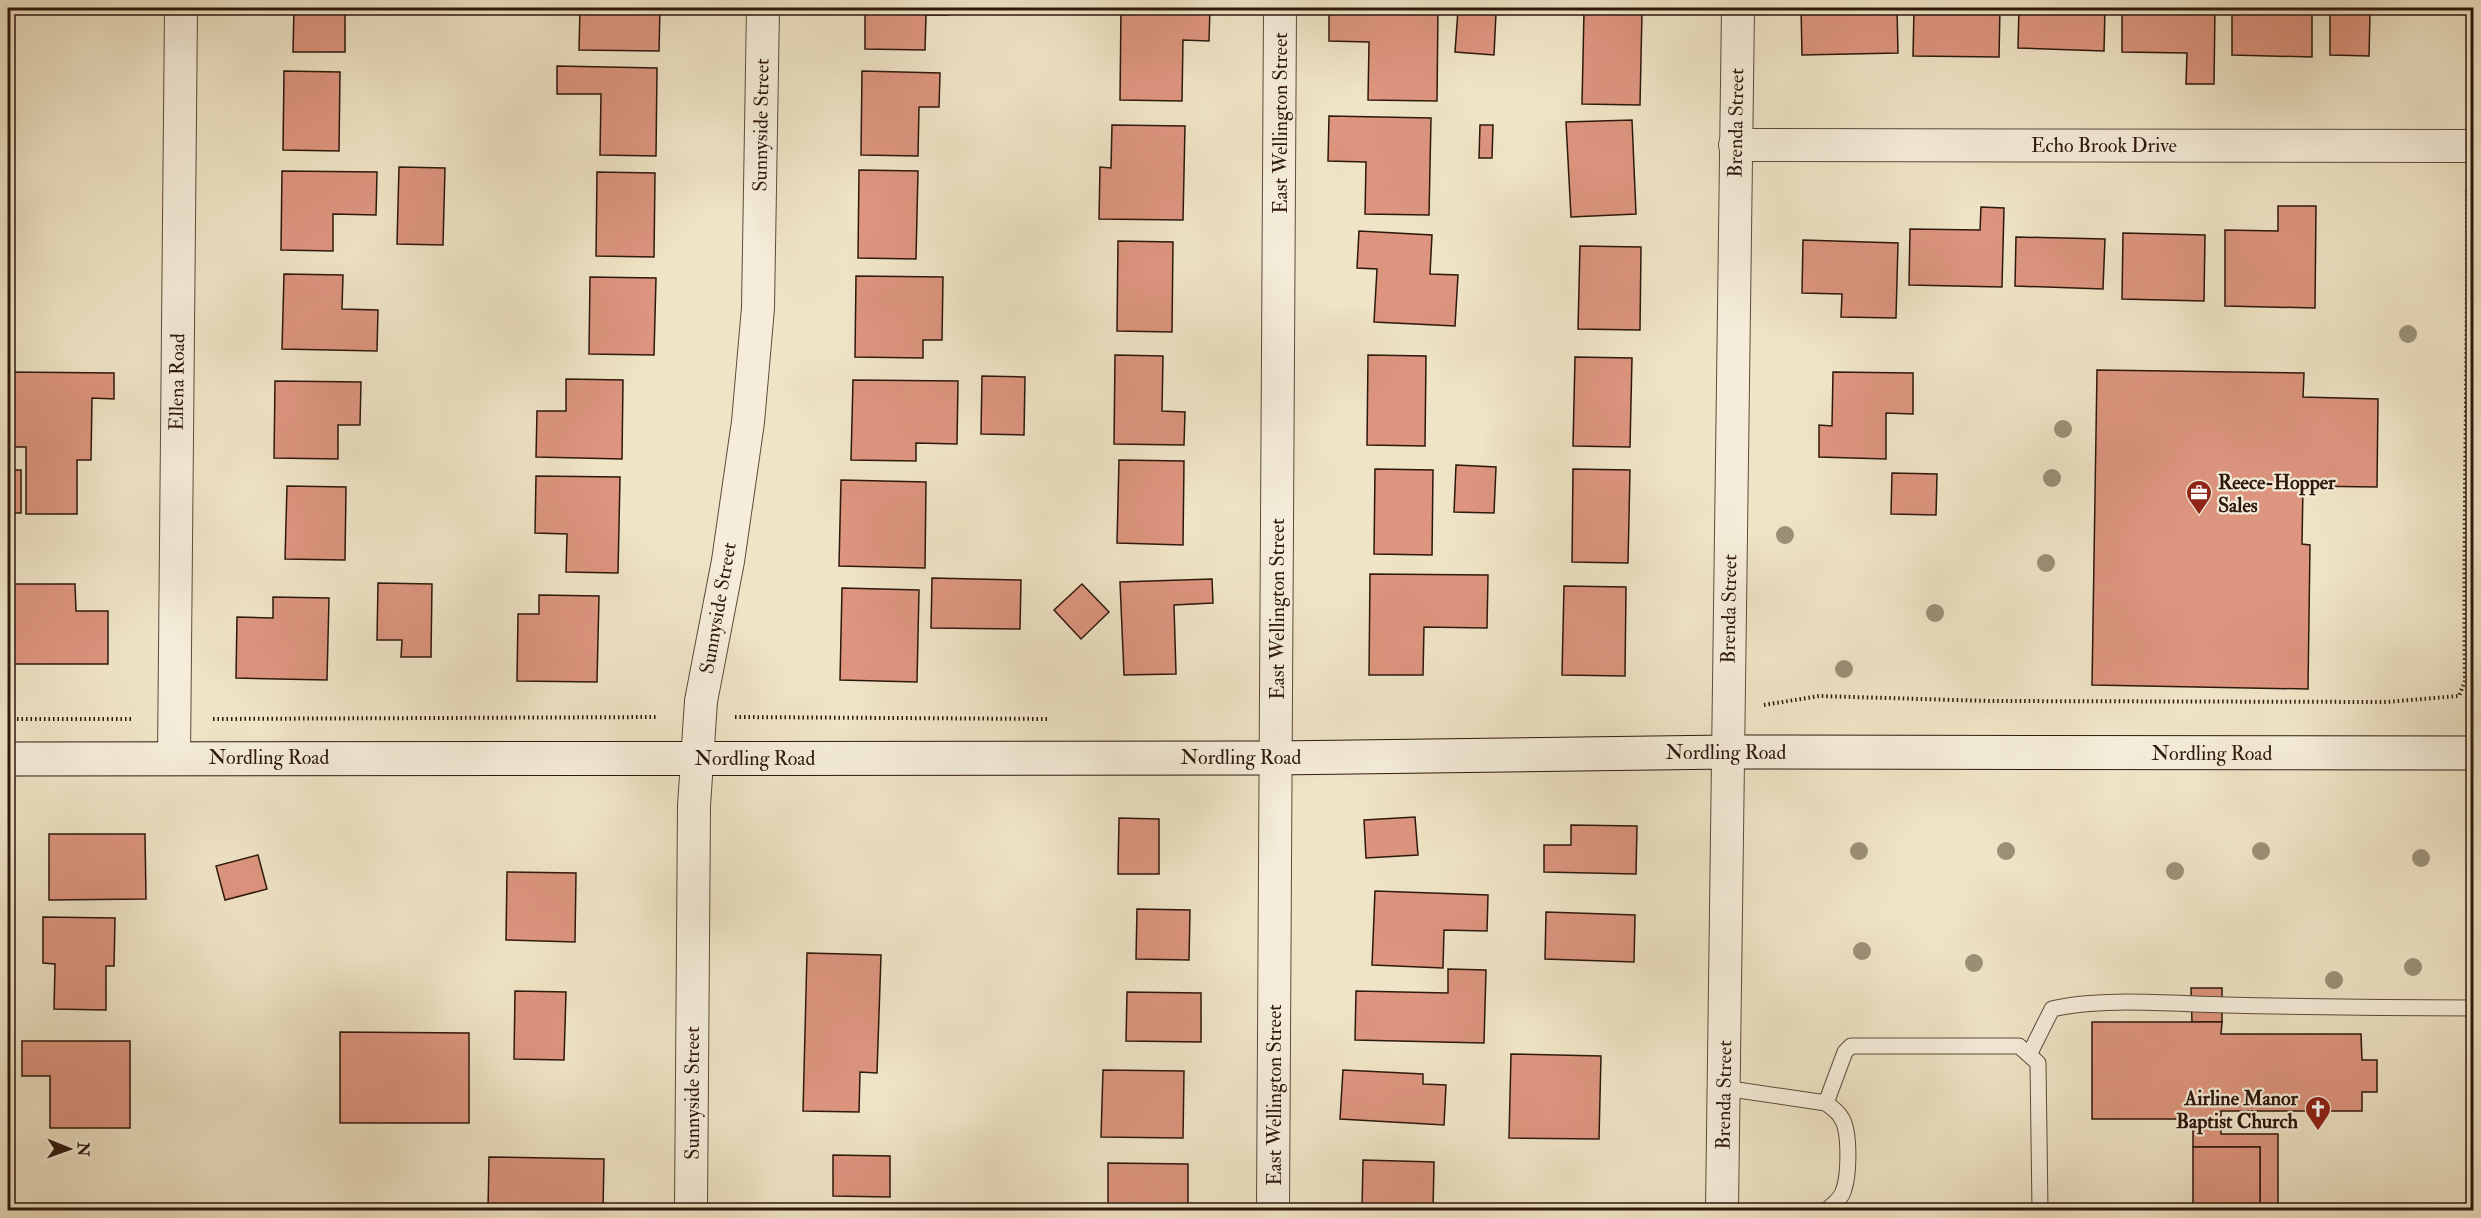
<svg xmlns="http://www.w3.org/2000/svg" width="2481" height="1218" viewBox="0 0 2481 1218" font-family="'IM FELL Double Pica',serif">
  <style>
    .building { fill: #dd957f; stroke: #2e180c; stroke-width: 1.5 }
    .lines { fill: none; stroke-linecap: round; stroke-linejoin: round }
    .lane-casing { stroke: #5e4b3a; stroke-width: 17 }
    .street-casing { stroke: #5e4b3a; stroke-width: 34 }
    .secondary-casing { stroke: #2e180c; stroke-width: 35 }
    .path { stroke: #2e180c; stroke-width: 4; stroke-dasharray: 1.5 3; stroke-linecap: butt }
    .lane { stroke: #f5edda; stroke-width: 15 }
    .street { stroke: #f5edda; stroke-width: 32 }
    .secondary { stroke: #f5edda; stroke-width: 33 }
    .tree { fill: #9b9077 }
    .labels { text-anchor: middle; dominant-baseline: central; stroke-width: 4.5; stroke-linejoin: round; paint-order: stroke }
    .street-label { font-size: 20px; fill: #2e180c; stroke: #f5edda }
    .poi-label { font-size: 20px; font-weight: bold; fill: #2e180c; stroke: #f5edda; text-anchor: start }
  </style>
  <rect width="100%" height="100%" fill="#efe4c6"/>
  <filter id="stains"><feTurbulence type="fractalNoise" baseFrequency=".00333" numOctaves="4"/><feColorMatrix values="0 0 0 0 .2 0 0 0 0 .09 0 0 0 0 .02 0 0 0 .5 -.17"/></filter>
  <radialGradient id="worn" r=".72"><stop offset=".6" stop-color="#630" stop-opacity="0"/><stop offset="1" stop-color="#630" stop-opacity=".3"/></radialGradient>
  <g class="building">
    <polygon points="294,8 345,8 345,52 293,52"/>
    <polygon points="580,8 660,8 659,51 579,50"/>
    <polygon points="845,8 948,8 948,15 926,15 925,50 865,49 865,8"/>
    <polygon points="1121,8 1210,8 1209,41 1183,40 1182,101 1120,100"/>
    <polygon points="1329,8 1438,8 1437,101 1368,100 1369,42 1329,41"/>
    <polygon points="1801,8 1897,8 1898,53 1802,55"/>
    <polygon points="1914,8 2000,8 1999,57 1913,56"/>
    <polygon points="2019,8 2105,8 2104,51 2018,48"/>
    <polygon points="2122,8 2215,8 2214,84 2186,84 2187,53 2122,52"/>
    <polygon points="2232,8 2312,8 2312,57 2232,55"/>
    <polygon points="1458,10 1496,13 1494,55 1455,52"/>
    <polygon points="1584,11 1642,12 1640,105 1582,104"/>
    <polygon points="2330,12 2370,13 2369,56 2330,55"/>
    <polygon points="557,66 657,68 656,156 600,155 601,94 557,94"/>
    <polygon points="284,71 340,72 339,151 283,150"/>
    <polygon points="862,71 940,73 939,107 919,107 918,156 861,155"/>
    <polygon points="1329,116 1431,118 1429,215 1365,214 1366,162 1328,161"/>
    <polygon points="1632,120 1636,214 1571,217 1566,122"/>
    <polygon points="1112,125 1185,126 1183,220 1099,219 1100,167 1111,168"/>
    <polygon points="1480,125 1493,125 1492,158 1479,158"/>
    <polygon points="399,167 445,168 443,245 397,244"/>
    <polygon points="859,170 918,171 916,259 858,258"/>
    <polygon points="282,171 377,172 376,215 333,214 333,251 281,250"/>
    <polygon points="597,172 655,173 654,257 596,256"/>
    <polygon points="2278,206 2316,206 2315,308 2225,306 2225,230 2278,231"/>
    <polygon points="1981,207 2004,208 2002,287 1909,285 1910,229 1980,230"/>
    <polygon points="1359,231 1432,235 1430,274 1458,275 1455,326 1374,322 1377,269 1357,268"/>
    <polygon points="2123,233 2205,235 2204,301 2122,299"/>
    <polygon points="2016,237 2105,239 2103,289 2015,286"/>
    <polygon points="1803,240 1898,243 1896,318 1841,317 1842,294 1802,293"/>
    <polygon points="1118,241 1173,242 1172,332 1117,331"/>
    <polygon points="1580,246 1641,247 1640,330 1578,329"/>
    <polygon points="284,274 343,275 342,309 378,310 377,351 282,349"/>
    <polygon points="856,276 943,277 942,340 923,340 923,358 855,357"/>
    <polygon points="590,277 656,278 654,355 589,354"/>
    <polygon points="1115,355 1163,356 1162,411 1185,412 1184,445 1114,444"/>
    <polygon points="1368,355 1426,356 1425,446 1367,445"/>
    <polygon points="1575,357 1632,358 1630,447 1573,446"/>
    <polygon points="2097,370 2304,373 2303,397 2378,399 2377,487 2303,486 2302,544 2310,545 2308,689 2092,685"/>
    <polygon points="8,372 114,373 114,399 92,398 91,460 77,460 77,514 26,514 26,447 8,447"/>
    <polygon points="1833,372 1913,373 1913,414 1886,413 1886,459 1819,457 1819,425 1832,426"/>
    <polygon points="982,376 1025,377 1024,435 981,434"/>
    <polygon points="566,379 623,380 622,459 536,457 537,411 566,411"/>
    <polygon points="853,380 958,381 957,444 916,443 916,461 851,460"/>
    <polygon points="275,381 361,382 360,425 338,425 338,459 274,458"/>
    <polygon points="1119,460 1184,461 1183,545 1117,543"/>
    <polygon points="1456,465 1496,467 1494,513 1454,512"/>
    <polygon points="1375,469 1433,470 1432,555 1374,554"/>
    <polygon points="1573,469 1630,470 1628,563 1572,562"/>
    <rect x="8" y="470" width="13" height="43"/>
    <polygon points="1892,473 1937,474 1936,515 1891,514"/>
    <polygon points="536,476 620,477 618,573 566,572 567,534 535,533"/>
    <polygon points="841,480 926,482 925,568 839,566"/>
    <polygon points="287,486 346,487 345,560 285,559"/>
    <polygon points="1370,574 1488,575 1487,628 1424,627 1423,675 1369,675"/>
    <polygon points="932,578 1021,580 1020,629 931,628"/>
    <polygon points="1212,579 1213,603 1174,605 1176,674 1124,675 1120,582"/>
    <polygon points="378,583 432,584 431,657 401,657 402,640 377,640"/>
    <polygon points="8,584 75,584 76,611 108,611 108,664 8,664"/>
    <polygon points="1082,584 1109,612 1081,639 1054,610"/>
    <polygon points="1564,586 1626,587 1625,676 1562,675"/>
    <polygon points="842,588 919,590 917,682 840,680"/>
    <polygon points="539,595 599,596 597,682 517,681 518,614 539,614"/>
    <polygon points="273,597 329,598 327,680 236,678 237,617 273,618"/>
    <polygon points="1415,817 1418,855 1366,858 1364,820"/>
    <polygon points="1119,818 1159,819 1159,874 1118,874"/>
    <polygon points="1571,825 1637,826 1636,874 1544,872 1544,845 1571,845"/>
    <polygon points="49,834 145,834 146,899 49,900"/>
    <polygon points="258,855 267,889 225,900 216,866"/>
    <polygon points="507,872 576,873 575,942 506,940"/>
    <polygon points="1375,891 1488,895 1487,931 1444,930 1443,968 1372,965"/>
    <polygon points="1137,909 1190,910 1189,960 1136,959"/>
    <polygon points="1546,912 1635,915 1634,962 1545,959"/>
    <polygon points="43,917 115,918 114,966 106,966 106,1010 54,1009 55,964 43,963"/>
    <polygon points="807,953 881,955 877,1073 860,1072 859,1112 803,1111"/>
    <polygon points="1448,969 1486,970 1484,1043 1355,1040 1356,991 1448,993"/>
    <polygon points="2191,988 2222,988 2222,1022 2192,1022"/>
    <polygon points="515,991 566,992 564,1060 514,1059"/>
    <polygon points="1127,992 1201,993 1201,1042 1126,1041"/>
    <polygon points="2092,1022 2222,1022 2221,1034 2361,1034 2362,1060 2377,1060 2377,1092 2362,1092 2362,1111 2221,1111 2221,1119 2092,1119"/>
    <polygon points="340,1032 469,1033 469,1123 340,1123"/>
    <polygon points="22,1041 130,1041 130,1128 50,1128 50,1076 22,1076"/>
    <polygon points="1511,1054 1601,1056 1599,1139 1509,1138"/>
    <polygon points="1103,1070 1184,1071 1183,1138 1101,1137"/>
    <polygon points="1343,1070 1423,1074 1423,1084 1446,1085 1444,1125 1340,1119"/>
    <polygon points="2193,1119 2221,1119 2221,1134 2278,1134 2278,1210 2260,1210 2260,1147 2193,1147"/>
    <rect x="2193" y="1147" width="67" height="63"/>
    <polygon points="833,1155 890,1156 890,1197 833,1196"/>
    <polygon points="489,1157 604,1159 603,1210 488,1210"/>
    <polygon points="1363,1160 1434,1162 1433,1210 1362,1210"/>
    <polygon points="1108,1163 1188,1164 1188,1210 1108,1210"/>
  </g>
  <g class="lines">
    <defs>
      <g id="lane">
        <path d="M2030,1053L2052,1009C2100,997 2175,1004 2226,1005C2309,1007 2391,1008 2474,1008"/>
        <path d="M1724,1088L1826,1103C1832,1108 1839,1112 1842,1119C1850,1132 1849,1174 1844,1189C1842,1198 1834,1204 1827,1210"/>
        <polyline points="1826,1103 1845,1052 1851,1046 2019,1046 2038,1063 2040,1210"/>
      </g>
      <g id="street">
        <polyline points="1735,145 2474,146"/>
        <polyline points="174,757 181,8"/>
        <polyline points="691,1210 694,806 701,701 728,561 748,422 758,308 763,8"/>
        <polyline points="1273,1210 1280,8"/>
        <polyline points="1722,1210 1738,8"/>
      </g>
      <polyline id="secondary" points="8,759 1276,758 1727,752 2474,753"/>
    </defs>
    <use href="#lane" class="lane-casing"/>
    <use href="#street" class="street-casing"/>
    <use href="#secondary" class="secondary-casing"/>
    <g class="path">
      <polyline points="2468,107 2469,8"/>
      <path d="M1764,705L1819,696L1990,701L2386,702L2459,696L2465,681C2463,517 2468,352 2467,188"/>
      <polyline points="735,717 1050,719"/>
      <polyline points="8,719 134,719"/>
      <polyline points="213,719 658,717"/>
    </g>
    <use href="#lane" class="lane"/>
    <use href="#street" class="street"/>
    <use href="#secondary" class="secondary"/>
  </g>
  <g class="tree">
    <circle cx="2408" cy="334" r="9"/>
    <circle cx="2063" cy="429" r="9"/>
    <circle cx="2052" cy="478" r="9"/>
    <circle cx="1785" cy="535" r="9"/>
    <circle cx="2046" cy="563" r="9"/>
    <circle cx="1935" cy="613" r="9"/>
    <circle cx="1844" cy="669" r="9"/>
    <circle cx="1859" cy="851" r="9"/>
    <circle cx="2006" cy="851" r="9"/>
    <circle cx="2261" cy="851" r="9"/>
    <circle cx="2421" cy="858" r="9"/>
    <circle cx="2175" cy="871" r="9"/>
    <circle cx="1862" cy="951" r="9"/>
    <circle cx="1974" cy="963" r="9"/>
    <circle cx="2413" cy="967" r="9"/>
    <circle cx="2334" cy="980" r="9"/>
  </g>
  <defs>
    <symbol id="office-pin" viewBox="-11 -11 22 30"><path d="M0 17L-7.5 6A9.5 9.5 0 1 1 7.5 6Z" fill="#8f2418" stroke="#f5edda"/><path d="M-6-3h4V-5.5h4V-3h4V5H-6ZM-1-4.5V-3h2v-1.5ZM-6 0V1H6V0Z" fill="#fff"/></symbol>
    <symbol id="church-pin" viewBox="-11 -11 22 30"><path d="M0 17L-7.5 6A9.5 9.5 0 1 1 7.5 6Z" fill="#8f2418" stroke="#f5edda"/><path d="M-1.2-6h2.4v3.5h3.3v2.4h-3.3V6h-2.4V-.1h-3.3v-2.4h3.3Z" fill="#fff"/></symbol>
  </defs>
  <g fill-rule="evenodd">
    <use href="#office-pin" x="2184" y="478" width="30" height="40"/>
    <use href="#church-pin" x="2303" y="1094" width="30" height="40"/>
  </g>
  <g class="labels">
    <g class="street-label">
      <text transform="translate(1280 123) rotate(-90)">East Wellington Street</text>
      <text transform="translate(1736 123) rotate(-89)">Brenda Street</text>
      <text transform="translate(761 125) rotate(-89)">Sunnyside Street</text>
      <text x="2104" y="145">Echo Brook Drive</text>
      <text transform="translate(177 382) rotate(-89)">Ellena Road</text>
      <text transform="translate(718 608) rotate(-80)">Sunnyside Street</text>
      <text transform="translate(1277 609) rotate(-90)">East Wellington Street</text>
      <text transform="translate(1729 609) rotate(-89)">Brenda Street</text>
      <text x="1726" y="752">Nordling Road</text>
      <text x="2212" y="753">Nordling Road</text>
      <text x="269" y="757">Nordling Road</text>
      <text x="1241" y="757">Nordling Road</text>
      <text x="755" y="758">Nordling Road</text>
      <text transform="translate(692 1093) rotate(-90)">Sunnyside Street</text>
      <text transform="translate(1274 1095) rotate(-90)">East Wellington Street</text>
      <text transform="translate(1724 1095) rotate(-89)">Brenda Street</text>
    </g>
    <g class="poi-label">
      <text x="2218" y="482">Reece-Hopper<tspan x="2218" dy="23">Sales</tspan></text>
      <text x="2298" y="1098" text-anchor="end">Airline Manor<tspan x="2298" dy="23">Baptist Church</tspan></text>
    </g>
  </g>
  <rect width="2481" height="1218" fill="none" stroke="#efe4c6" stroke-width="30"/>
  <rect x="9" y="9" width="2463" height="1200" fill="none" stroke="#2e180c" stroke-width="3"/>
  <rect x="15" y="15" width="2451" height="1188" fill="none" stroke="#2e180c" stroke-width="1.5"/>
  <g transform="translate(69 1149) rotate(91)" stroke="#f5edda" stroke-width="4.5" paint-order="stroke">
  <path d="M0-4.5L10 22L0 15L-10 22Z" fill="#2e180c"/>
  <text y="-9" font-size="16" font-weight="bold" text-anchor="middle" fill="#2e180c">N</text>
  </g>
  <rect width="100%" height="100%" filter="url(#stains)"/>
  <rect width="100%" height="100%" fill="url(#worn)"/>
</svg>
